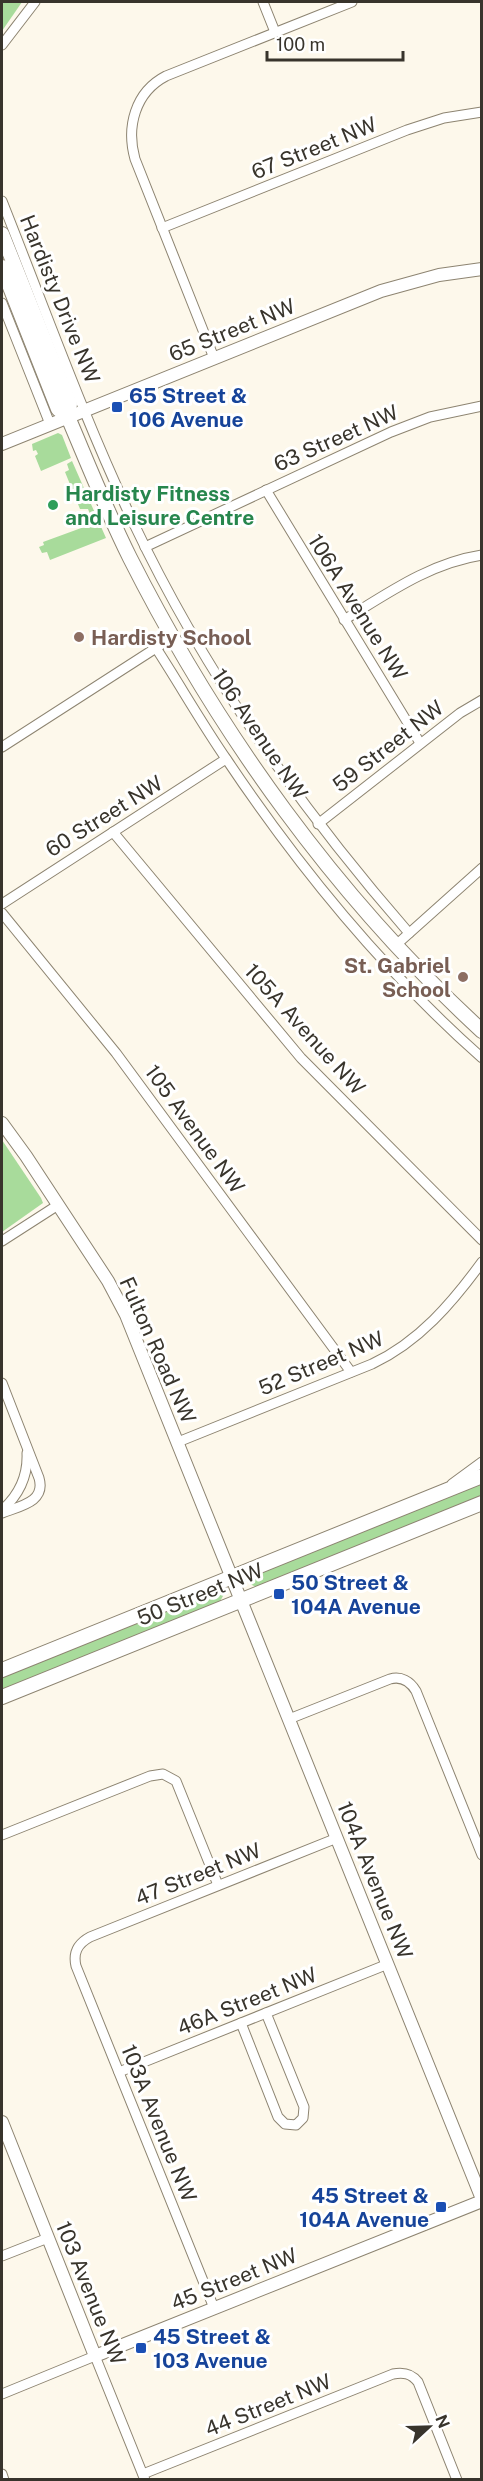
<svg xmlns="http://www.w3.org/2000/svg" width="483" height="2481" viewBox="0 0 483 2481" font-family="'Public Sans',sans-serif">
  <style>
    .green { fill: #a8db9b }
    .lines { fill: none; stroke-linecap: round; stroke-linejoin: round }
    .minor-casing { stroke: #8d8471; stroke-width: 11 }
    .tertiary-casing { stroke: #8d8471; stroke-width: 14 }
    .secondary-casing { stroke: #8d8471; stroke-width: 16 }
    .minor { stroke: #fff; stroke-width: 9 }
    .tertiary { stroke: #fff; stroke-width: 12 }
    .secondary { stroke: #fff; stroke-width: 14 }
    .transit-dot { fill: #1a4fb4; stroke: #fff; stroke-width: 2 }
    .leisure-dot { fill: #2e9e5b; stroke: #fff; stroke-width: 2 }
    .education-dot { fill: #8d6e63; stroke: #fff; stroke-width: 2 }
    .labels { text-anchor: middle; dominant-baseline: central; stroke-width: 6; stroke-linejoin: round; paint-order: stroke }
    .street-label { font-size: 21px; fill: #38342c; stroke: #fff }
    .transit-label { font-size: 21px; font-weight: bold; fill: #164399; stroke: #fff; text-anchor: start }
    .leisure-label { font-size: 21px; font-weight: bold; fill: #27864d; stroke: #fff; text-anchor: start }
    .education-label { font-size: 21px; font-weight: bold; fill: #785e54; stroke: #fff; text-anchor: start }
  </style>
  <rect width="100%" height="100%" fill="#fdf8eb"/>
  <g class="green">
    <polygon points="2,2 22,2 2,31"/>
    <polygon points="58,433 62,435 71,458 41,471 35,456 38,454 36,450 33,451 32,444"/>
    <polygon points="72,461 106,538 50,560 47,552 42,553 39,547 44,545 43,542 84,527 86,524 85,520 90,514 88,509 80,509 65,472 69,470 67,464"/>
    <polygon points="2,1140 41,1198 43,1203 2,1232"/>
    <polygon points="481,1483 481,1496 258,1588 250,1584 252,1575"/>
    <polygon points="218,1590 223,1596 219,1603 2,1690 2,1675"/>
  </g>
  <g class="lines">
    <defs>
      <g id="minor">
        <polyline points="263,2 275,32"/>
        <polyline points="2,45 35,2"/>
        <path d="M2,201C45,309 84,419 134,524C205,674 300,808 409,933"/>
        <polyline points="162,228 407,130 444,118 482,112"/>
        <polyline points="2,303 50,424"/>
        <path d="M214,358L135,159C126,127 135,92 166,76L352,2"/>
        <polyline points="266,490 420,743"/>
        <polyline points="145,547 391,432 430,417 482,406"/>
        <path d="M344,620C388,593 430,563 482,555"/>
        <path d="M156,648C180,685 202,724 227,760C300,869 384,971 482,1058"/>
        <polyline points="2,747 173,637"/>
        <polyline points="318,824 460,713 482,700"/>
        <polyline points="113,832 301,1058 482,1240"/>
        <polyline points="2,904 226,759"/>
        <polyline points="2,913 116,1053 351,1372"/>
        <polyline points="396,945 482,868"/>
        <polyline points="2,1241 58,1205"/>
        <path d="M2,1383L39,1478C46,1502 20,1506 2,1513"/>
        <path d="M178,1442L372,1364C419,1342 452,1303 482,1262"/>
        <polyline points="452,1484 482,1462"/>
        <path d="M2,1510C19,1495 28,1476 27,1453"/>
        <path d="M289,1719L390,1679C401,1676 410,1681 416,1691L482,1855"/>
        <polyline points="2,1835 150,1776 163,1774 176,1781 218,1885"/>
        <polyline points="241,2023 278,2117 285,2124 296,2125 303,2118 304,2107 266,2013"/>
        <polyline points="119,2072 388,1964"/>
        <polyline points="2,2256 48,2238"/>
        <path d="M214,2308L76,1966C73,1953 77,1944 90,1937L337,1838"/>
        <polyline points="2,2394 95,2356 145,2480"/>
        <polyline points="2,2474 4,2480"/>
        <path d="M143,2474L393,2374C403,2372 411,2373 418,2382L457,2480"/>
      </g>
      <g id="tertiary">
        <polyline points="2,444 381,291 439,275 482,269"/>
        <polyline points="2,1123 26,1156 108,1281 126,1315 482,2199"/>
        <polyline points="2,2122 95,2356 482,2201"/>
      </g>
      <g id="secondary">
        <polyline points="2,234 70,404 68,417"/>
        <path d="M2,267L58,409L68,417C88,464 107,512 130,558C219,734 337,898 482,1031"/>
        <polyline points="2,1670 482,1476"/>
        <polyline points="2,1697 482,1503"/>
      </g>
    </defs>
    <use href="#minor" class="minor-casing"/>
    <use href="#tertiary" class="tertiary-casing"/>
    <use href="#secondary" class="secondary-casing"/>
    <use href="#minor" class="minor"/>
    <use href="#tertiary" class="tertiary"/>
    <use href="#secondary" class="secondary"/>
  </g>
  <g class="transit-dot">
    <rect x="111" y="401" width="12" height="12" rx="3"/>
    <rect x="273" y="1588" width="12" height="12" rx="3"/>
    <rect x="435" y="2201" width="12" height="12" rx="3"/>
    <rect x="135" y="2342" width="12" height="12" rx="3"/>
  </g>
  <circle class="leisure-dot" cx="53" cy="505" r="6"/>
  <g class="education-dot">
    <circle cx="79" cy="637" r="6"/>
    <circle cx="463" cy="977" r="6"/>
  </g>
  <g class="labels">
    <g class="street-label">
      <text transform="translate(314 148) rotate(-22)">67 Street NW</text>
      <text transform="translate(60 299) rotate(68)">Hardisty Drive NW</text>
      <text transform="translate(232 330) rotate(-22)">65 Street NW</text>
      <text transform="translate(336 438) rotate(-24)">63 Street NW</text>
      <text transform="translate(358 607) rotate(58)">106A Avenue NW</text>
      <text transform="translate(260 734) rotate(56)">106 Avenue NW</text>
      <text transform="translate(388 746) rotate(-38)">59 Street NW</text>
      <text transform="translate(104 816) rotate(-32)">60 Street NW</text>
      <text transform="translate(305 1029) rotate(48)">105A Avenue NW</text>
      <text transform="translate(195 1129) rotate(54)">105 Avenue NW</text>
      <text transform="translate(158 1350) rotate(66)">Fulton Road NW</text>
      <text transform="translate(321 1363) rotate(-23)">52 Street NW</text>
      <text transform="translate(200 1594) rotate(-22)">50 Street NW</text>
      <text transform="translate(198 1874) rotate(-22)">47 Street NW</text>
      <text transform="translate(375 1880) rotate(68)">104A Avenue NW</text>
      <text transform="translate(247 2001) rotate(-22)">46A Street NW</text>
      <text transform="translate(159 2123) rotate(68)">103A Avenue NW</text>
      <text transform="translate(234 2279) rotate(-22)">45 Street NW</text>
      <text transform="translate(91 2293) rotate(68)">103 Avenue NW</text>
      <text transform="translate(268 2405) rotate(-22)">44 Street NW</text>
    </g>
    <g class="transit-label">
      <text x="129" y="395">65 Street &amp;<tspan x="129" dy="24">106 Avenue</tspan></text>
      <text x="291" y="1582">50 Street &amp;<tspan x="291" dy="24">104A Avenue</tspan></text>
      <text x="429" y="2195" text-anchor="end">45 Street &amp;<tspan x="429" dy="24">104A Avenue</tspan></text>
      <text x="153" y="2336">45 Street &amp;<tspan x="153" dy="24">103 Avenue</tspan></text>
    </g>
    <g class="leisure-label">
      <text x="65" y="493">Hardisty Fitness<tspan x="65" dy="24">and Leisure Centre</tspan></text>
    </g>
    <g class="education-label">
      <text x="91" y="637">Hardisty School</text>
      <text x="451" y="965" text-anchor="end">St. Gabriel<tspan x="451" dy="24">School</tspan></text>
    </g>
  </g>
  <rect width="483" height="2481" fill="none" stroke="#38342c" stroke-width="6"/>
  <g transform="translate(429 2427) rotate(68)" stroke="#ffffff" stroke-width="4.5" paint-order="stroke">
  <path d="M0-4.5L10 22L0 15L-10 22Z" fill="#38342c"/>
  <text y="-9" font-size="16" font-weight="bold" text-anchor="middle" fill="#38342c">N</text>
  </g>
  <path d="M267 51v9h136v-9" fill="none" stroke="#38342c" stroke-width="3"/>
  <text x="276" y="51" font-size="18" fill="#38342c" stroke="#ffffff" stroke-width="4.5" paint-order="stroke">100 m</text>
</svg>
